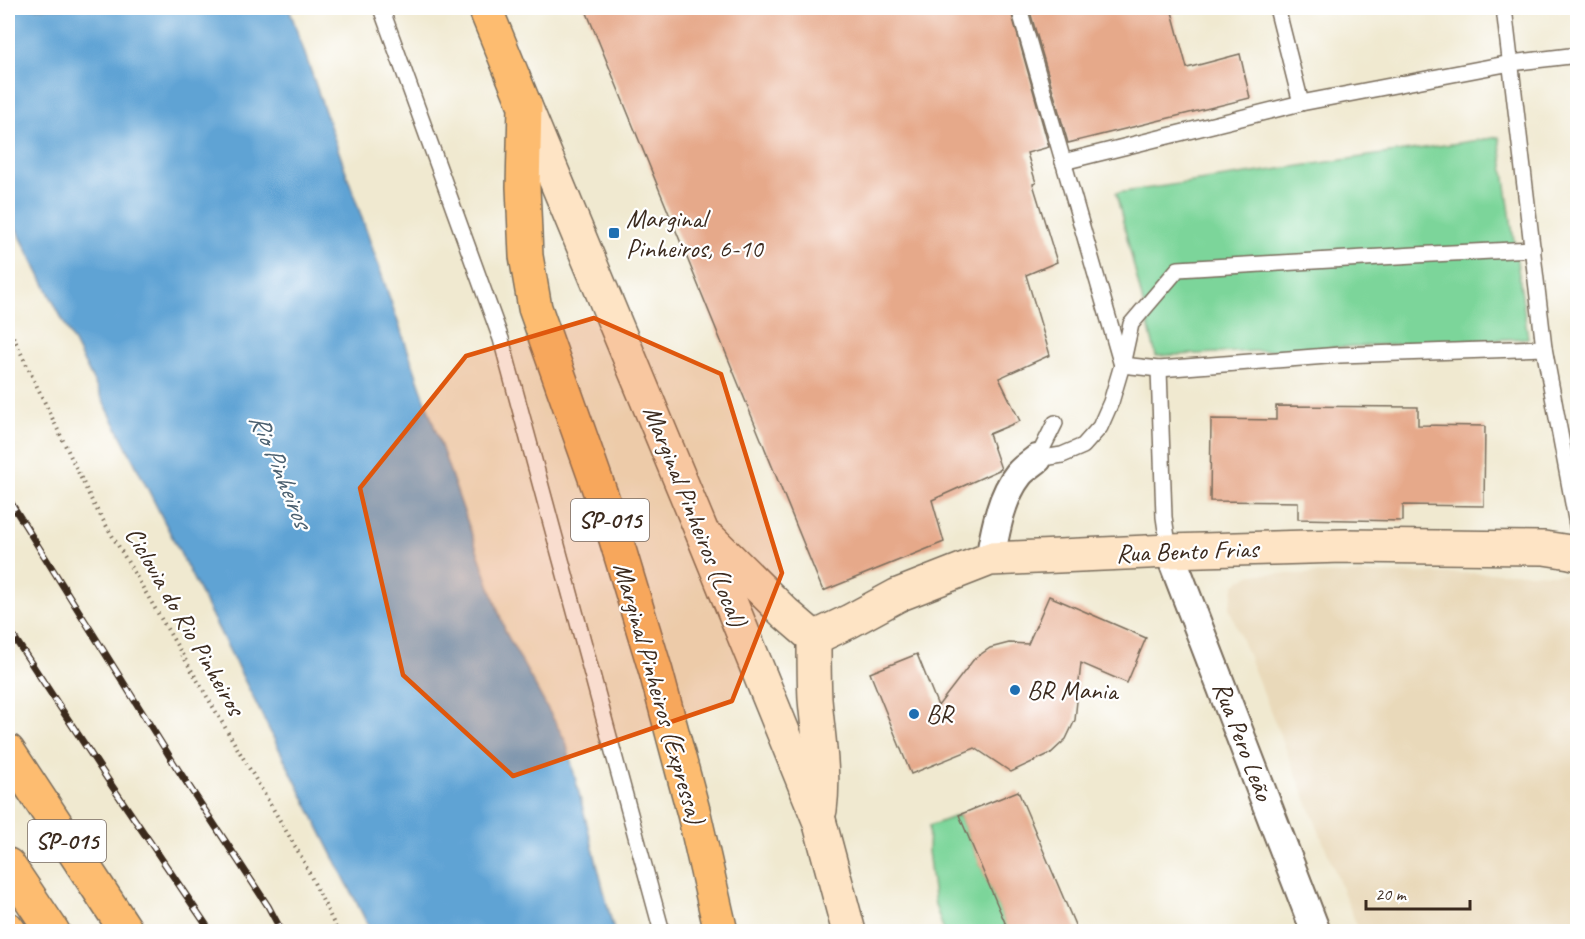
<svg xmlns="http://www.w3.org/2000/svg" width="1585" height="939" viewBox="0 0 1585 939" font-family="Caveat,sans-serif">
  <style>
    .built { fill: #e9d9ba }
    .green { fill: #7bd59a; stroke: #5b805c; stroke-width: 1.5 }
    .water { fill: #5ea3d4; stroke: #4c6679; stroke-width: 1.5 }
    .building { fill: #e6a98a }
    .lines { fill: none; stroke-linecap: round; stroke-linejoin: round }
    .service-casing { stroke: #7a6d5c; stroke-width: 18 }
    .minor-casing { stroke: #7a6d5c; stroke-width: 32 }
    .secondary-casing { stroke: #7a6d5c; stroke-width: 36 }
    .trunk-casing { stroke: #7a6d5c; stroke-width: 36 }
    .motorway-casing { stroke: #7a6d5c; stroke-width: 36 }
    .path { stroke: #7a6d5c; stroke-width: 4; stroke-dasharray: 1.5 4.5; stroke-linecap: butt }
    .service { stroke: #fff; stroke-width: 15 }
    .minor { stroke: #fff; stroke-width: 28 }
    .secondary { stroke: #fee4c5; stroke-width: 33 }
    .trunk { stroke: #fdbc6f; stroke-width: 33 }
    .motorway { stroke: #fdbc6f; stroke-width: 33 }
    .rail-casing { stroke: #3b2a1e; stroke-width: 7 }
    .rail { stroke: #fff; stroke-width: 4.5; stroke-dasharray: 14; stroke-linecap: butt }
    .marked { fill: #df570d; fill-opacity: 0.2; stroke: #df570d; stroke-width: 4.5; stroke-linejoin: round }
    .poi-dot { fill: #1f6fb2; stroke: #fff; stroke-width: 2 }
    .labels { text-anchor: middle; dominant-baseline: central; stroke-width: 4.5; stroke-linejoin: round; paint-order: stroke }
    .shield { fill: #fff; stroke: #766a62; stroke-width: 1.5 }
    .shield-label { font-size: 24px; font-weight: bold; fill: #3b2a1e }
    .poi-label { font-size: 26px; fill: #3b2a1e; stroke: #fff; text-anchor: start }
    .street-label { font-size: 26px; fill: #3b2a1e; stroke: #fff }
    .water-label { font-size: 27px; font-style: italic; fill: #4b6070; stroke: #fff }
  </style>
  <rect width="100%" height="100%" fill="#fff"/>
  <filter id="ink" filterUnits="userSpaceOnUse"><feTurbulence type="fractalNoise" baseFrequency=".0167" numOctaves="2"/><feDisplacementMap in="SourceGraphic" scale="12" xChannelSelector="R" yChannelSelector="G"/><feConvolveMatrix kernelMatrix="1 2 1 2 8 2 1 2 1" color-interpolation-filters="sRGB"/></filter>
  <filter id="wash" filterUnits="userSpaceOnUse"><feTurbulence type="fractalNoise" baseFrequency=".008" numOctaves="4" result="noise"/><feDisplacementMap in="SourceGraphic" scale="24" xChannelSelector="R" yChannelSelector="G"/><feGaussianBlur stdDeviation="1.35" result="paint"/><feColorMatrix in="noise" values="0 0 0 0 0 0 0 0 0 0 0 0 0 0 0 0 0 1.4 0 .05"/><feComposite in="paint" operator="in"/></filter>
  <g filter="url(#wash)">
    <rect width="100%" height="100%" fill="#f0e9d0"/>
    <polygon class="built" points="1530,573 1574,575 1577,576 1577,931 1359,931 1229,608 1235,584 1252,574"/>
    <g class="green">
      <polygon points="1499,137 1528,338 1156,356 1116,193"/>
      <polygon points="959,815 1009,931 944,931 935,905 928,851 929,826"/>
    </g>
    <polygon class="water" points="8,8 289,8 506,633 566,742 614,931 371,931 8,212"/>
    <g id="blocks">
      <g class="building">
        <polygon points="585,8 1010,8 1049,147 1027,153 1036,183 1033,184 1057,262 1026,275 1050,355 999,378 1020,421 989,434 1001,469 932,500 944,542 823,591"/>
        <polygon points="1029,8 1171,8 1187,68 1240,54 1250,98 1068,143"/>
        <polygon points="1276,406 1418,407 1418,425 1485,426 1484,506 1403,505 1403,521 1298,519 1298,502 1210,501 1211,419 1276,420"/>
        <polygon points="1049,596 1146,638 1127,683 1081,663 1075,720 1066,739 1051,753 1011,772 975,748 911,774 870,673 917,654 938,706 974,659 990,648 1009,643 1028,644"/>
        <polygon points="1018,791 1078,932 1009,932 959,815"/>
      </g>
    </g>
  </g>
  <g filter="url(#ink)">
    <use href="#blocks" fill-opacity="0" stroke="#7a6d5c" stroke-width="1.5"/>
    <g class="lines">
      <defs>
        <g id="service">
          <polyline points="381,8 501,339 662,932"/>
          <polyline points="1019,8 1121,362"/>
          <polyline points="1277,8 1301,103"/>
          <polyline points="1504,8 1544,348 1578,530"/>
          <polyline points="1063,162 1301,103 1511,63 1578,55"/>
          <polyline points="1122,365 1159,369 1340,355 1544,348"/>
          <polyline points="1159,369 1164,517 1169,551"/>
          <polyline points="1037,459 1062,455 1083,446 1100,427 1111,402 1122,365 1131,324 1178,269 1432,254 1533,249"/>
          <polyline points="1037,459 1055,423"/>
        </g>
        <g id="minor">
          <polyline points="1169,551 1316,932"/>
          <path d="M990,559C995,532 1001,496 1019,474C1024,468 1031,464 1037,459"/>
        </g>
        <g id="secondary">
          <polyline points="525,106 701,530 819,820 849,932"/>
          <path d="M711,540L785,613L814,638C814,658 814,679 815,699C818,736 825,772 820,810"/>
          <polyline points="814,638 850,621 898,595 990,559 1169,551 1344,546 1544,548 1570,552 1578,554"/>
        </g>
        <g id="trunk">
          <polyline points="8,865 53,932"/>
          <polyline points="8,929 10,932"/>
        </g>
        <g id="motorway">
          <polyline points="485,8 525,106 523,187 526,256 535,308 611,523 656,672 694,814 721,932"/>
          <polyline points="8,751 127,932"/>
        </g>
      </defs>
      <use href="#service" class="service-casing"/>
      <use href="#minor" class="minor-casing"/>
      <use href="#secondary" class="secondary-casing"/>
      <use href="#trunk" class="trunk-casing"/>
      <use href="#motorway" class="motorway-casing"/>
      <polyline class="path" points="8,326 93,503 302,858 338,932"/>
      <use href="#service" class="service"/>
      <use href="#minor" class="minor"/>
      <use href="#secondary" class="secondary"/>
      <use href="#trunk" class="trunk"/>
      <use href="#motorway" class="motorway"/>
      <defs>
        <g id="rail">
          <polyline points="8,498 175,765 268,906 282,932"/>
          <polyline points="8,628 112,786 211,932"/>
        </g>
      </defs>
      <use href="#rail" class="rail-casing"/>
      <use href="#rail" class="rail"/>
    </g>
  </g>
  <path class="marked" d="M594,318L721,374L782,573L732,701L513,776L403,675L360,488L466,356Z"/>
  <g class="poi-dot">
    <rect x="608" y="227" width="12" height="12" rx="3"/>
    <circle cx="1015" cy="690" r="6"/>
    <circle cx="914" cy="714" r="6"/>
  </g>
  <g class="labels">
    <g class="shield">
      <rect x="571" y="499" width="78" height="42" rx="4.5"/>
      <rect x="28" y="820" width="78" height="42" rx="4.5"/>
    </g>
    <g class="shield-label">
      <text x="610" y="520">SP-015</text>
      <text x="67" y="841">SP-015</text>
    </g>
    <g class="poi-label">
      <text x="626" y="218">Marginal<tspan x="626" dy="30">Pinheiros, 6-10</tspan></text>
      <text x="1027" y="690">BR Mania</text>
      <text x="926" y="714">BR</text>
    </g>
    <g class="street-label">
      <text transform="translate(695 516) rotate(68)">Marginal Pinheiros (Local)</text>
      <text transform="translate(1187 551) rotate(-2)">Rua Bento Frias</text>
      <text transform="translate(185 621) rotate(60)">Ciclovia do Rio Pinheiros</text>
      <text transform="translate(659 693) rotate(74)">Marginal Pinheiros (Expressa)</text>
      <text transform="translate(1243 741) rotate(69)">Rua Pero Leão</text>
    </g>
    <g class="water-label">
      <text transform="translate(281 470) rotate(67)">Rio Pinheiros</text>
    </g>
  </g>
  <rect width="1585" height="939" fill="none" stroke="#fff" stroke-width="30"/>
  <path d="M1366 900v9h104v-9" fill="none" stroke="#3b2a1e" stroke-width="3"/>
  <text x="1375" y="900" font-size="18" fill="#3b2a1e" stroke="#ffffff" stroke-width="4.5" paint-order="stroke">20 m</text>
</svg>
